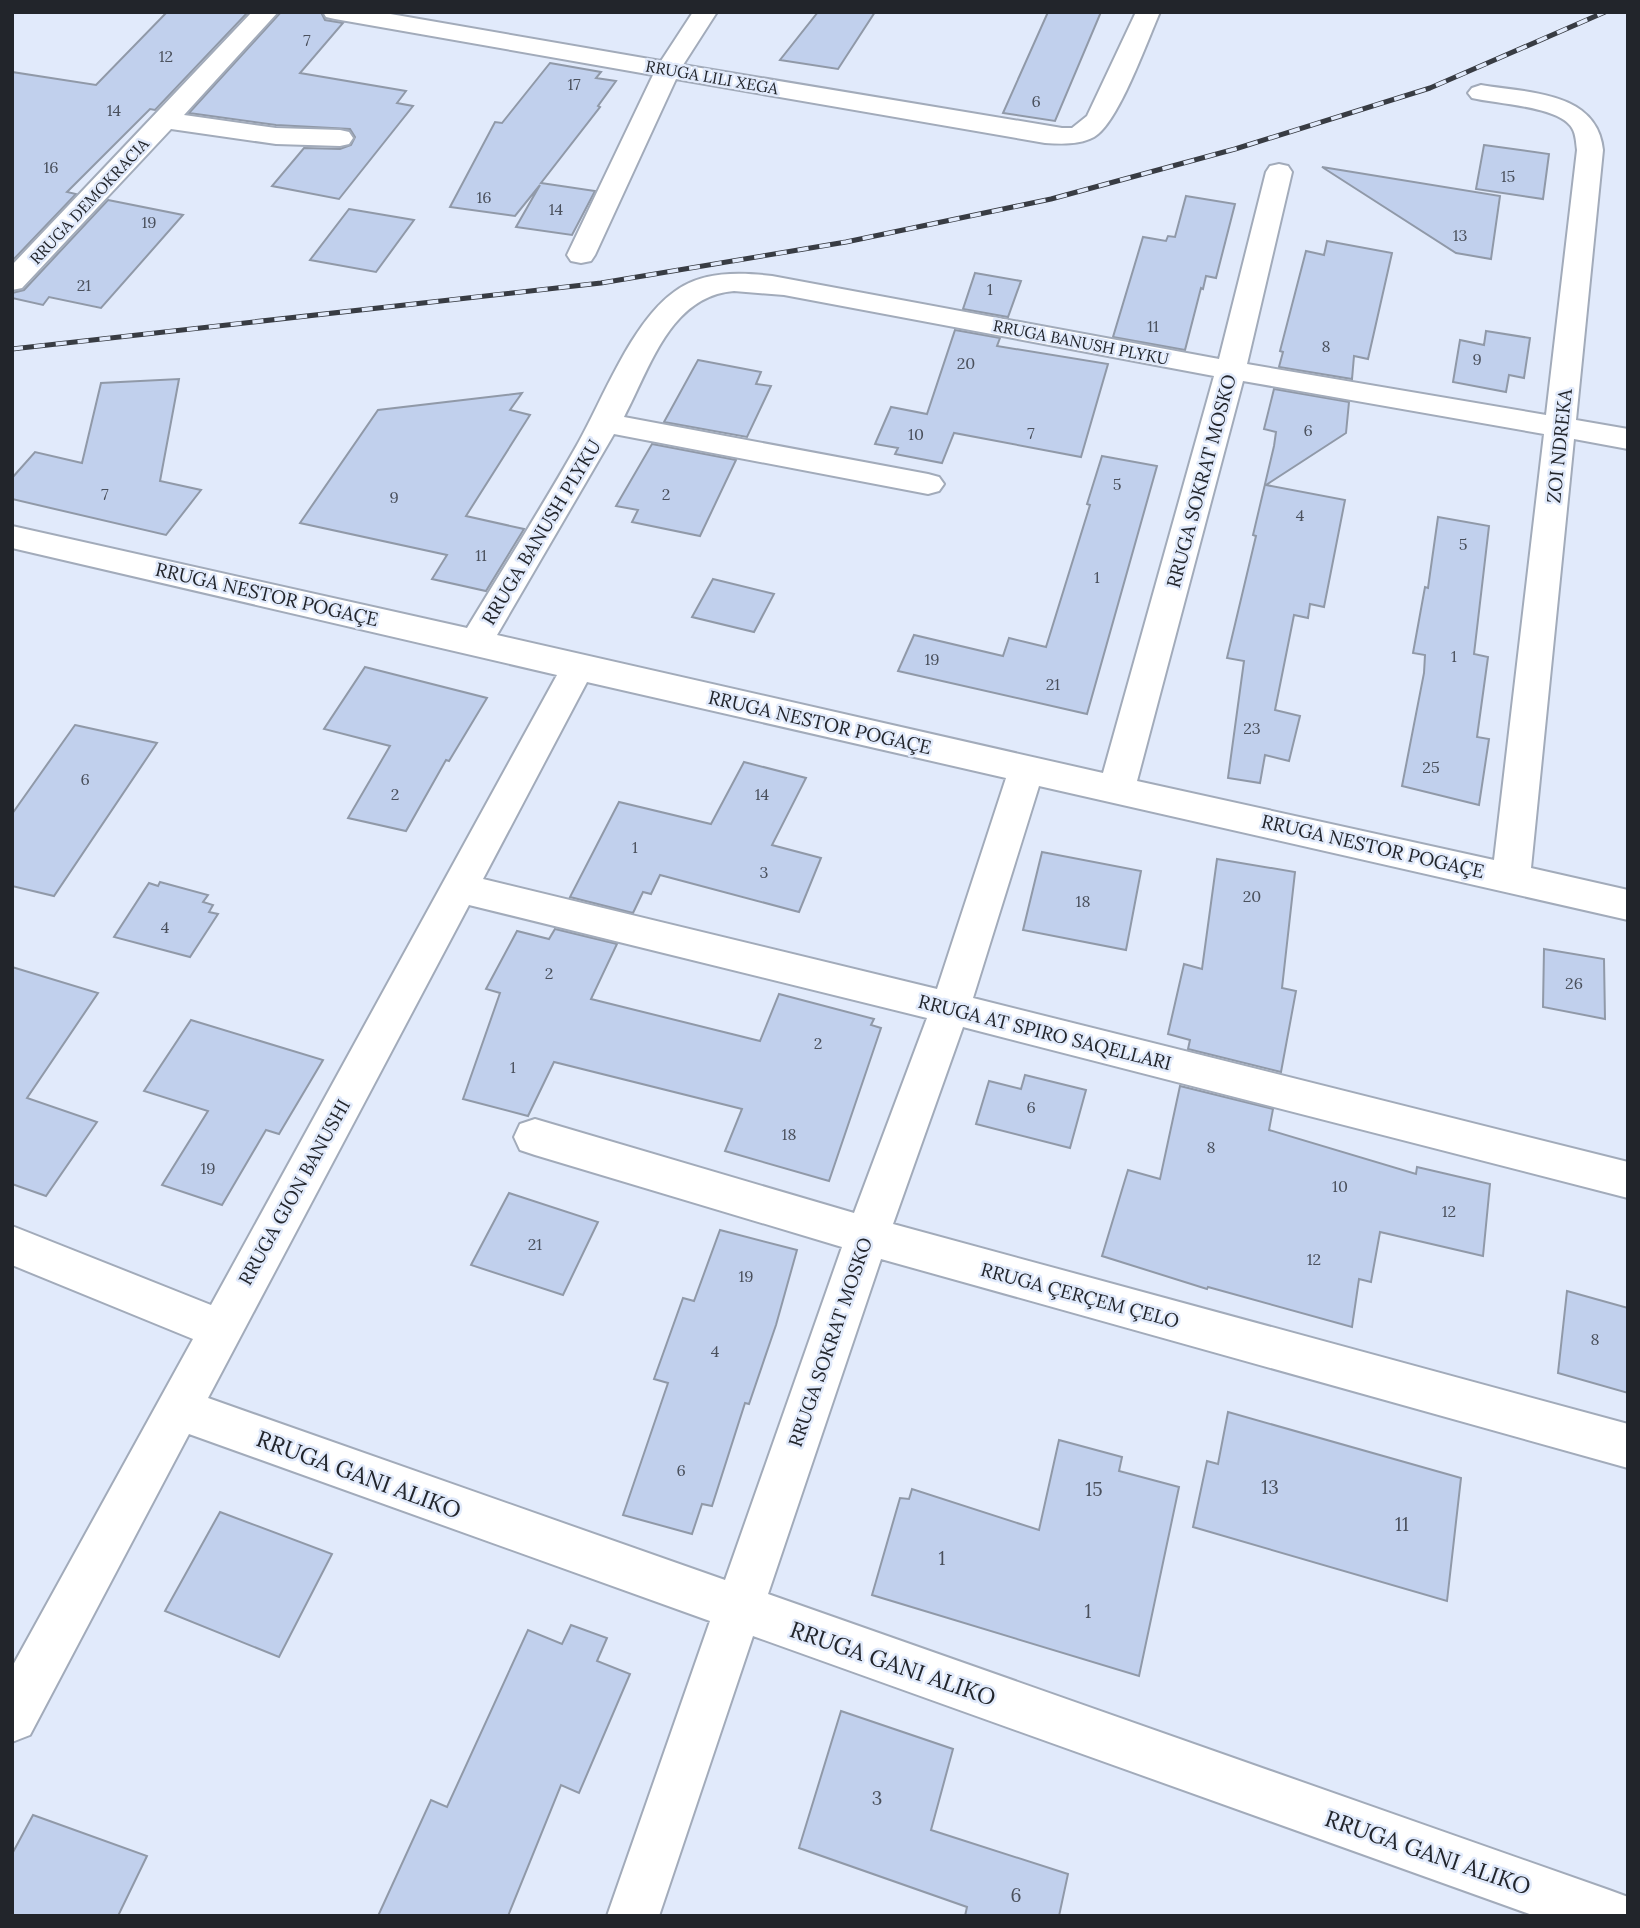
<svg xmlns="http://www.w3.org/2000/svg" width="1640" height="1928" viewBox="0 0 1640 1928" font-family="Lora,serif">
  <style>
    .building { fill: #c1d0ed; stroke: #9099a8; stroke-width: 2 }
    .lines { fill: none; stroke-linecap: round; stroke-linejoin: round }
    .minor-casing { stroke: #a2abba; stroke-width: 4 }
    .minor { fill: #fff; fill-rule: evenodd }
    .rail-casing { stroke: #383c43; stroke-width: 5 }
    .rail { stroke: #e1eafb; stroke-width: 3.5; stroke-dasharray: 11; stroke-linecap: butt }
    .labels { text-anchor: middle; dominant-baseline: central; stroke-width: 5; stroke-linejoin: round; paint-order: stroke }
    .number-label { font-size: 16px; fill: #4a505c }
    .far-street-label { font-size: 16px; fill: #22252b; stroke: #e1eafb }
    .street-label { font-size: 19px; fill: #22252b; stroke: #e1eafb }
    .near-number-label { font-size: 19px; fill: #4a505c }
    .near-street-label { font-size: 23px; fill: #22252b; stroke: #e1eafb }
  </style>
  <rect width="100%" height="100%" fill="#e1eafb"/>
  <g class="building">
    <polygon points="167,12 248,12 155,110 150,109 67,192 76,194 12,261 12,72 96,85"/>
    <polygon points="281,12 321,12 325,20 343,23 300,73 406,91 397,103 413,106 339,199 272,186 304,148 340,149 351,145 355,137 350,129 276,125 189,113"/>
    <polygon points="818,12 875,12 838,69 780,60"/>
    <polygon points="1048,12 1101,12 1055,121 1003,113"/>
    <polygon points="550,63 601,72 596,78 616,81 598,106 600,107 541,183 595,191 572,235 516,227 540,185 515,216 450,207 495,122 502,123"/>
    <polygon points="1484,145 1549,154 1543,199 1476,189"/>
    <polygon points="1322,167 1500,196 1491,259 1456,253"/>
    <polygon points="1186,196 1235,204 1216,278 1206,276 1203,289 1201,288 1185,350 1113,337 1143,237 1166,241 1168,236 1175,237"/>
    <polygon points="108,200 183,215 101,308 49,297 43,305 12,298 12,293 24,290"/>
    <polygon points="349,209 414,220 376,272 310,260"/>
    <polygon points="1327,241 1392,253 1368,359 1354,356 1352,379 1279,367 1283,352 1280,351 1306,251 1324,255"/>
    <polygon points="975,273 1021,281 1008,317 963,309"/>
    <polygon points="955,330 1000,338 997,346 1108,364 1081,457 954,433 942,463 895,454 898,448 875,444 891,407 927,414"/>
    <polygon points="1486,331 1530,338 1524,378 1509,375 1506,392 1453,382 1460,340 1484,345"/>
    <polygon points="698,360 761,372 756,384 771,386 747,437 664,422"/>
    <polygon points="179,379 160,481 201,490 166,535 12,499 12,478 35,452 82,463 101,383"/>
    <polygon points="1274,389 1349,402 1346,433 1266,485 1345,500 1324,607 1310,604 1308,618 1294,615 1275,710 1300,716 1289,761 1265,755 1260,783 1228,778 1244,661 1227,658 1256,536 1253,535 1274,446 1276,432 1264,429"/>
    <polygon points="522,393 510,410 530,415 466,516 524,529 486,591 432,579 447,555 300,523 378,410"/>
    <polygon points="652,444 736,460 700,536 632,522 638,510 616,506"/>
    <polygon points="1102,456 1157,466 1087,714 898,671 914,635 1003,656 1009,638 1046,647 1090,505 1087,504"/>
    <polygon points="1438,517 1489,526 1474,654 1488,657 1477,737 1489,739 1479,805 1402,786 1424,673 1425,655 1413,653 1425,587 1428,588"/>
    <polygon points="713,579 774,594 754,632 692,617"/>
    <polygon points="365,667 487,698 449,761 446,760 406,831 348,818 390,746 324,729"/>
    <polygon points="75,725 157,743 54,896 12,886 12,814"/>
    <polygon points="744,762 806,778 772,845 821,858 799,912 660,875 651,894 643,892 633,913 570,897 619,802 711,824"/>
    <polygon points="1042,852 1141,871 1126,950 1023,930"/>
    <polygon points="1217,859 1295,872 1282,988 1296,991 1281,1072 1188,1049 1190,1040 1168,1034 1184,964 1202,969"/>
    <polygon points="160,882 208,895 203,902 213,905 209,912 218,914 190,957 114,937 149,883 158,886"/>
    <polygon points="555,929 617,944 591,999 760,1041 779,994 874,1019 871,1025 881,1028 829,1181 725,1151 742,1109 554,1062 528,1116 463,1099 500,993 486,989 517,931 549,939"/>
    <polygon points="1544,949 1604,959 1605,1019 1543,1007"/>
    <polygon points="12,967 98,993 27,1098 97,1122 46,1196 12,1184"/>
    <polygon points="191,1020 323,1060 279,1134 266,1130 222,1205 162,1185 208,1111 144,1091"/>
    <polygon points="1025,1075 1086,1090 1070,1148 976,1124 989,1081 1021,1089"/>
    <polygon points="1180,1086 1273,1109 1269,1130 1416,1174 1417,1167 1490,1184 1483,1256 1380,1232 1371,1282 1359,1279 1352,1327 1208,1287 1207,1289 1102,1256 1128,1170 1160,1179"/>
    <polygon points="509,1193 598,1222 563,1295 471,1265"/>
    <polygon points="720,1230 797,1250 776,1325 749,1404 745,1403 712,1506 702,1504 692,1534 623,1515 668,1383 654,1379 683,1298 694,1301"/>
    <polygon points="1567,1291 1628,1308 1628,1393 1558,1373"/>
    <polygon points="1228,1412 1461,1478 1447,1601 1193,1527 1207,1461 1218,1464"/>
    <polygon points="1059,1440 1122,1457 1119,1471 1179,1487 1139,1676 872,1595 900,1498 909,1499 912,1489 1039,1530"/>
    <polygon points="220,1512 332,1554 279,1657 165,1611"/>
    <polygon points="571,1625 607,1638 597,1661 630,1674 579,1793 561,1785 508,1916 378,1916 431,1800 447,1807 528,1630 562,1644"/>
    <polygon points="841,1711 953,1749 931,1830 1068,1874 1059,1916 965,1916 967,1907 799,1848"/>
    <polygon points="33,1815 147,1856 118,1916 12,1916 12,1854"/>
  </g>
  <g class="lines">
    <defs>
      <g id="minor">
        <polygon points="252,12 278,12 184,115 276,128 340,130 349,132 353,138 349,144 340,146 276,144 171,129 22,288 12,290 12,265"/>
        <path d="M323,12H379L661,61L693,12H717L683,65L1062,128H1072L1087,116L1136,12H1160C1147,41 1118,124 1094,137C1079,145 1061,144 1045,143L676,79L595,255L591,261L581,263L571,261L567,255L653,75L335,19L326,17Z"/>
        <path d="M1481,85C1527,93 1597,91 1603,150L1576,420L1628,429V449L1574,439L1531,868L1628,890V920L1039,786L973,998L1628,1162V1198L963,1027L893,1224L1628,1424V1468L881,1259L768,1594L1609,1890L1628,1897V1916H1535L753,1636L659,1916H607L710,1621L189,1434L30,1735L12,1742V1667L193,1339L12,1265V1226L211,1305L557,675L12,548V526L467,628C504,567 542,507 577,445C603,399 631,323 674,292C701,271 740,272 772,276L1219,359L1266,172L1270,166L1279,164L1288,166L1292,172L1247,364L1546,415L1577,150C1576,143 1576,134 1572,128C1559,106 1496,104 1472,98L1468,93L1472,88ZM734,291L784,295L1214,376L1103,773L497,635L614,434L928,494L939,491L944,484L939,477L928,474L624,417C650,368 670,296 734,291ZM1243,381L1544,434L1494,860L1137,781ZM587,682L1006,778L937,989L483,879ZM469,905L927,1018L854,1213L535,1119L520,1124L514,1137L520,1150L535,1155L842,1247L725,1580L208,1398Z"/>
      </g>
    </defs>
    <use href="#minor" class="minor-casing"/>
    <use href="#minor" class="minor"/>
    <defs>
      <polyline id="rail" points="12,349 601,283 846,242 1051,199 1235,149 1430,88 1605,12"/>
    </defs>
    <use href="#rail" class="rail-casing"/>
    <use href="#rail" class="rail"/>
  </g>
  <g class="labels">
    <g class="number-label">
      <text x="307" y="40">7</text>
      <text x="166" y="56">12</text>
      <text x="574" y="84">17</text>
      <text x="1036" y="101">6</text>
      <text x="114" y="110">14</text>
      <text x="51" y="167">16</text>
      <text x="1508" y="176">15</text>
      <text x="484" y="197">16</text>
      <text x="556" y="209">14</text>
      <text x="149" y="222">19</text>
      <text x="1460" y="235">13</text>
      <text x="84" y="285">21</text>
      <text x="990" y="289">1</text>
      <text x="1153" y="326">11</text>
      <text x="1326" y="346">8</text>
      <text x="1477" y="359">9</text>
      <text x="966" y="363">20</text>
      <text x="1308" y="430">6</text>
      <text x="1031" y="433">7</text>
      <text x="916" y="434">10</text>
      <text x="1117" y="484">5</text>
      <text x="105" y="494">7</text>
      <text x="666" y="494">2</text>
      <text x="394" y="497">9</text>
      <text x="1300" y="515">4</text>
      <text x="1463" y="544">5</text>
      <text x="481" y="555">11</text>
      <text x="1097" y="577">1</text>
      <text x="1454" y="656">1</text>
      <text x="932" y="659">19</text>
      <text x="1053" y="684">21</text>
      <text x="1252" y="728">23</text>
      <text x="1431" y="767">25</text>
      <text x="85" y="779">6</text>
      <text x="395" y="794">2</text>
      <text x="762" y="794">14</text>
      <text x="635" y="847">1</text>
      <text x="764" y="872">3</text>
      <text x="1252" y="896">20</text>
      <text x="1083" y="901">18</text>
      <text x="165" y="927">4</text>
      <text x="549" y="973">2</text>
      <text x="1574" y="983">26</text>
      <text x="818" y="1043">2</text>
      <text x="513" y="1067">1</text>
      <text x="1031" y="1107">6</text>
      <text x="789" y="1134">18</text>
      <text x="1211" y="1147">8</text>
      <text x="208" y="1168">19</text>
      <text x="1340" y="1186">10</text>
      <text x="1449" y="1211">12</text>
      <text x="535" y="1244">21</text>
      <text x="1314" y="1259">12</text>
      <text x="746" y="1276">19</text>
      <text x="1595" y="1339">8</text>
      <text x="715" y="1351">4</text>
      <text x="681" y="1470">6</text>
    </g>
    <g class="far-street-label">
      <text transform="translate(712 77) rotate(10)">RRUGA LILI XEGA</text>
      <text transform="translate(89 201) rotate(-47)">RRUGA DEMOKRACIA</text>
      <text transform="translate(1081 342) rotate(11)">RRUGA BANUSH PLYKU</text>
    </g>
    <g class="street-label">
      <text transform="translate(1559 446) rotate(-84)">ZOI NDREKA</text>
      <text transform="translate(1201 481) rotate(-75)">RRUGA SOKRAT MOSKO</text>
      <text transform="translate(541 532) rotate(-59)">RRUGA BANUSH PLYKU</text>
      <text transform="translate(267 594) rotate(13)">RRUGA NESTOR POGAÇE</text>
      <text transform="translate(820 722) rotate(13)">RRUGA NESTOR POGAÇE</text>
      <text transform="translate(1373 846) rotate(13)">RRUGA NESTOR POGAÇE</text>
      <text transform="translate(1045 1032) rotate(14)">RRUGA AT SPIRO SAQELLARI</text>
      <text transform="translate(294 1192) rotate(-61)">RRUGA GJON BANUSHI</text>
      <text transform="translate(1080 1295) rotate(15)">RRUGA ÇERÇEM ÇELO</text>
      <text transform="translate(830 1342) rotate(-71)">RRUGA SOKRAT MOSKO</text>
    </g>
    <g class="near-number-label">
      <text x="1270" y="1487">13</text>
      <text x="1094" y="1489">15</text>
      <text x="1402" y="1524">11</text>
      <text x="942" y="1558">1</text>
      <text x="1088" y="1611">1</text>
      <text x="877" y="1798">3</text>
      <text x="1016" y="1895">6</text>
    </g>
    <g class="near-street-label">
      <text transform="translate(359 1474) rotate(20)">RRUGA GANI ALIKO</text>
      <text transform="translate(893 1663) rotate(19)">RRUGA GANI ALIKO</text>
      <text transform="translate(1428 1852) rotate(19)">RRUGA GANI ALIKO</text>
    </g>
  </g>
  <rect width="1640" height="1928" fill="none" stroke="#22252b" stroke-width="28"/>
</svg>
